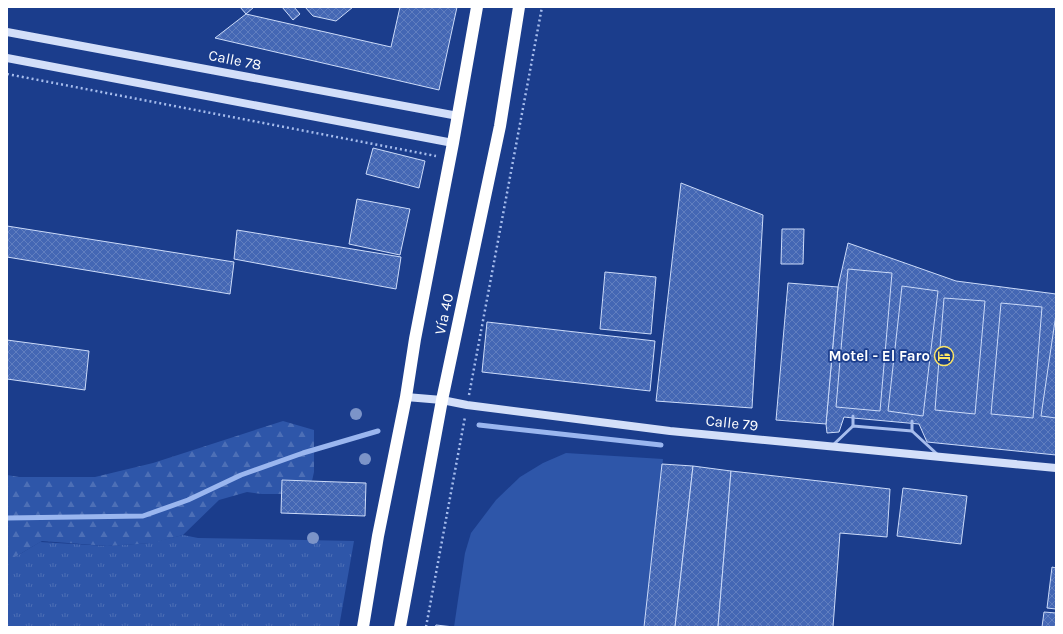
<svg xmlns="http://www.w3.org/2000/svg" width="1063" height="634" viewBox="0 0 1063 634" font-family="Karla,sans-serif">
  <style>
    .grass { fill: url(#grass-tufts) }
    .forest { fill: url(#forest-firs) }
    .pitch { fill: #2e56a9 }
    .lines { fill: none; stroke-linecap: round; stroke-linejoin: round }
    .stream { stroke: #9ab6ef; stroke-width: 5 }
    .building { fill: url(#building-cross-hatch); stroke: #ccdbf9 }
    .path { stroke: #a7bded; stroke-width: 2.5; stroke-dasharray: 2 3; stroke-linecap: butt }
    .lane { stroke: #a7bded; stroke-width: 3 }
    .secondary { stroke: #d3dff9; stroke-width: 8 }
    .highway { stroke: #fff; stroke-width: 12 }
    .tree { fill: #7c94c8 }
    .labels { text-anchor: middle; dominant-baseline: central; stroke-width: 3.5; stroke-linejoin: round; paint-order: stroke }
    .street-label { font-size: 15px; fill: #fff; stroke: #1b3d8c }
    .poi-label { font-size: 15px; font-weight: bold; fill: #fff; stroke: #1b3d8c; text-anchor: end }
  </style>
  <defs>
    <pattern id="grass-tufts" width="24" height="20" patternUnits="userSpaceOnUse"><rect width="24" height="20" fill="#2e56a9"/><path d="M3 7l-1-3M5 7V3M7 7l1-3M15 17l-1-3M17 17v-4M19 17l1-3" fill="none" stroke="#4d6fb6"/></pattern>
    <pattern id="forest-firs" width="22" height="20" patternUnits="userSpaceOnUse"><rect width="22" height="20" fill="#2e56a9"/><path d="M5 1l3.5 6h-7zM16 11l3.5 6h-7z" fill="#4d6fb6"/></pattern>
    <pattern id="building-cross-hatch" width="8" height="8" patternUnits="userSpaceOnUse"><rect width="8" height="8" fill="#4467b4"/><path d="M0 0l8 8M0 8l8-8" fill="none" stroke="#607ebf"/></pattern>
  </defs>
  <rect width="100%" height="100%" fill="#1b3d8c"/>
  <polygon class="grass" points="183,535 198,538 354,541 339,627 7,627 7,557 15,557 40,542 107,546 150,543"/>
  <polygon class="forest" points="283,421 314,430 314,472 312,481 282,480 282,494 262,494 247,492 219,500 183,535 153,543 107,546 42,541 15,557 7,557 7,475 19,477 95,477 153,463"/>
  <polygon class="pitch" points="566,453 663,459 644,627 454,627 465,553 471,533 496,500 520,477 543,463"/>
  <g class="lines">
    <g class="stream">
      <polyline points="479,425 661,445"/>
      <polyline points="7,518 143,516 188,500 241,475 303,453 378,431"/>
    </g>
  </g>
  <g class="building">
    <polygon points="240,7 254,7 246,14"/>
    <polygon points="282,7 294,7 300,14 293,20"/>
    <polygon points="305,7 353,7 336,21 313,16"/>
    <polygon points="400,7 457,7 439,90 215,38 246,14 391,47"/>
    <polygon points="373,148 425,161 419,188 366,174"/>
    <polygon points="681,183 763,215 752,408 656,401"/>
    <polygon points="357,199 410,209 400,255 349,244"/>
    <polygon points="7,226 234,262 230,294 7,257"/>
    <polygon points="782,229 804,229 803,264 781,264"/>
    <polygon points="237,230 401,257 396,289 234,259"/>
    <polygon points="848,243 956,281 1056,294 1056,455 927,442 919,424 853,418 844,417 839,432 827,433 826,424 838,287"/>
    <polygon points="848,269 892,273 880,411 836,407"/>
    <polygon points="605,272 656,277 651,334 600,329"/>
    <polygon points="788,283 838,287 826,424 776,420"/>
    <polygon points="902,286 938,291 923,416 888,411"/>
    <polygon points="944,298 985,301 975,414 935,410"/>
    <polygon points="1001,303 1042,307 1033,418 991,414"/>
    <polygon points="1056,314 1056,418 1041,416"/>
    <polygon points="487,322 655,341 650,391 482,372"/>
    <polygon points="7,340 89,351 85,390 7,379"/>
    <polygon points="662,464 693,466 675,627 644,627"/>
    <polygon points="693,466 731,471 718,627 675,627"/>
    <polygon points="731,471 890,489 887,537 840,533 833,627 718,627"/>
    <polygon points="282,480 366,483 365,516 281,513"/>
    <polygon points="903,488 967,496 961,544 897,536"/>
    <polygon points="1052,567 1056,568 1056,609 1047,608"/>
    <polygon points="1044,612 1056,613 1056,627 1042,627"/>
    <polygon points="436,625 454,627 457,627 435,627"/>
  </g>
  <g class="lines">
    <g class="path">
      <polyline points="7,74 436,156"/>
      <polyline points="469,395 542,7"/>
      <polyline points="426,627 465,417"/>
    </g>
    <g class="lane">
      <polyline points="912,421 912,431"/>
      <polyline points="853,426 853,416"/>
      <polyline points="833,445 853,426 912,431 937,454"/>
    </g>
    <g class="secondary">
      <polyline points="7,32 458,116"/>
      <polyline points="7,58 453,143"/>
      <polyline points="406,397 442,400 467,405 670,431 1056,468"/>
    </g>
    <g class="highway">
      <polyline points="363,627 378,536 406,397 415,339 453,143 477,7"/>
      <polyline points="400,627 442,400 500,126 519,7"/>
    </g>
  </g>
  <g class="tree">
    <circle cx="356" cy="414" r="6"/>
    <circle cx="365" cy="459" r="6"/>
    <circle cx="313" cy="538" r="6"/>
  </g>
  <defs>
    <symbol id="hotel-ring" viewBox="-11 -11 22 22"><circle r="9.5" fill="#1b3d8c" stroke="#fee664" stroke-width="1.5"/><path d="M-6-4.5h1.5V1H6V5H4.5V3h-9V5H-6ZM-4 0a1.8 1.8 0 1 1 3.6 0ZM.5 0V-2.5h3Q6-2.5 6 0Z" fill="#fee664"/></symbol>
  </defs>
  <g fill-rule="evenodd">
    <use href="#hotel-ring" x="933" y="345" width="22" height="22"/>
  </g>
  <g class="labels">
    <g class="street-label">
      <text transform="translate(235 60) rotate(11)">Calle 78</text>
      <text transform="translate(444 314) rotate(-78)">Vía 40</text>
      <text transform="translate(732 423) rotate(6)">Calle 79</text>
    </g>
    <g class="poi-label">
      <text x="930" y="356">Motel - El Faro</text>
    </g>
  </g>
  <rect width="1063" height="634" fill="none" stroke="#ffffff" stroke-width="16"/>
</svg>
